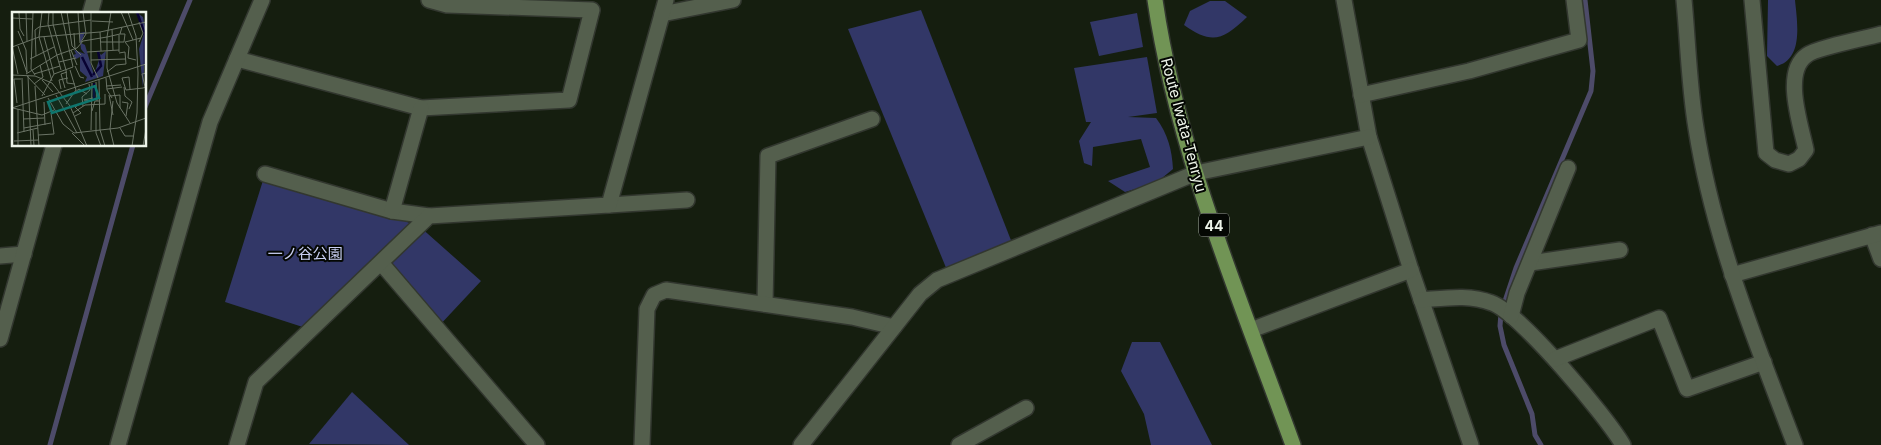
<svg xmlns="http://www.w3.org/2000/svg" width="1881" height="445" viewBox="0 0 1881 445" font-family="Inter,'Noto Sans JP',sans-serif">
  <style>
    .green { fill: #323767 }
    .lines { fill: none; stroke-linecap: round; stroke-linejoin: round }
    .stream { stroke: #4d4b69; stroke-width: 5 }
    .minor-casing { stroke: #32372f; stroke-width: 18 }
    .tertiary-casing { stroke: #32372f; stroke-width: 18 }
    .primary-casing { stroke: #32372f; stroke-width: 18 }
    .minor { stroke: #545f4d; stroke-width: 15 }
    .tertiary { stroke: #545f4d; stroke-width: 15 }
    .primary { stroke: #719455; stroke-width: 15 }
    .labels { text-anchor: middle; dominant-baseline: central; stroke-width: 4; stroke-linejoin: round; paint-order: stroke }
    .shield { fill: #040703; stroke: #a7ada4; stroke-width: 1 }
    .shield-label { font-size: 14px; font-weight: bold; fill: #edf4e9 }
    .street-label { font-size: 15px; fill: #edf4e9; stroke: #040703 }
    .park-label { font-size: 15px; fill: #c8cef1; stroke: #040703 }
    .inset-river { fill: none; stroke: #080232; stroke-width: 2.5 }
    .inset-road { fill: none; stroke: #6b7466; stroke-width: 1 }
    .view { fill: #0f766e; fill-opacity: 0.15; stroke: #0f766e; stroke-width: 2.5 }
    .inset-edge { fill: none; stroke: #edf4e9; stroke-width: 2.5 }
  </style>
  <rect width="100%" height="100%" fill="#151e0f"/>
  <g class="green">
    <path d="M1768,0H1795C1797,21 1804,59 1777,66L1767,56Z"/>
    <path d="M1210,1H1225L1247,17C1223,40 1212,45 1184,25L1190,11Z"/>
    <polygon points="921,10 1014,248 949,275 848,29"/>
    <polygon points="1137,13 1143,47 1099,56 1090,22"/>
    <path d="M1147,57L1157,113L1128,117L1156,118C1168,134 1172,150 1173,169L1156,183L1125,192L1108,181L1150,167L1141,139L1093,147L1092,166L1084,163L1079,141L1091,122H1086L1074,68Z"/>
    <polygon points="265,174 419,226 481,281 438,327 381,263 312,330 225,302"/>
    <polygon points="1132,342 1160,342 1212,445 1151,445 1144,414 1121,371"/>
    <polygon points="352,392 409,445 309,444"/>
  </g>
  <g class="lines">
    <g class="stream">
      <polyline points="145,107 190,0"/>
      <polyline points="50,445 133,145"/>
      <polyline points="1541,445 1535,435 1532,414 1504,345 1500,326 1501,313 1516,268 1591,91 1593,71 1585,0"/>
    </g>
    <defs>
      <g id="minor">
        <polyline points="1344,0 1369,137 1411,270 1471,445"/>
        <path d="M1752,0L1766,153L1775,160L1789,164L1799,159L1806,150C1801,125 1782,72 1807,55C1816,48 1867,38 1881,34"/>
        <polyline points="90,14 94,0"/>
        <polyline points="662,14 733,0"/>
        <polyline points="237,59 421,108 569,100 592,10 447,5 429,0"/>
        <polyline points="1361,95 1469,71 1579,40 1574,0"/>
        <polyline points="1196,173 1369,137"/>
        <polyline points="265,174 392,211 429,216"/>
        <polyline points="609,205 687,200"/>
        <polyline points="392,211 421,108"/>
        <polyline points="1872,235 1881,259"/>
        <polyline points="0,256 24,254"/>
        <polyline points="1530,263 1620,250"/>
        <polyline points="382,264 537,445"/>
        <polyline points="1732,275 1881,233"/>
        <path d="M1421,300C1446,298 1469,294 1492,303C1520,313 1607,417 1623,445"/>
        <polyline points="765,304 768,156 872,119"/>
        <polyline points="1511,316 1517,293 1568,168"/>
        <polyline points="1251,330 1411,270"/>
        <polyline points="0,339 54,145"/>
        <polyline points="1555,359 1659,318 1687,389 1764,362"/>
        <polyline points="118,445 210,122 262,0"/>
        <polyline points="237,445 256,382 429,216 609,205 666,0"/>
        <polyline points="642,445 647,309 654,295 666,290 852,317 894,327"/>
        <polyline points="959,445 1026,408"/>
      </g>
      <g id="tertiary">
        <path d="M1684,0C1688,42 1689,86 1696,128C1713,238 1756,342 1795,445"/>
        <polyline points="801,445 920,294 937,280 1196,173"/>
      </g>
      <path id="primary" d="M1155,0C1177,152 1241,301 1293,445"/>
    </defs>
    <use href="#minor" class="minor-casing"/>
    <use href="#tertiary" class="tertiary-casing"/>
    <use href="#primary" class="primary-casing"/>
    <use href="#minor" class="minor"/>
    <use href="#tertiary" class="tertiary"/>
    <use href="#primary" class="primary"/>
  </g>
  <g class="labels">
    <rect class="shield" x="1199" y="213.5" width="30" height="23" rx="4"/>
    <g class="shield-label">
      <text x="1214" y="225">44</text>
    </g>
    <g class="street-label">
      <text transform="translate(1184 125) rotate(75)">Route Iwata-Tenryu</text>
    </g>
    <g class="park-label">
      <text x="305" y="253">一ノ谷公園</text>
    </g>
  </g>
  <g transform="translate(12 12)">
    <rect width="134" height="134" fill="#151e0f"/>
    <path d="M124,0L131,5L134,20L131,76L127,37L132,21ZM73,20L69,31L73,33L82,63L87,48L86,39L89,43L94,39L91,64L73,70L75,65L68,59V45L64,47L61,43L64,42L62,38L73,42L69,37L67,21Z" fill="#323767"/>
    <path class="inset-river" d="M125,0L133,23V53M70,45L80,65M81,63L89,54L86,39M82,71V87"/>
    <path class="inset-road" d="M14,0L15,29M21,0L19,57L23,63M37,0L36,12L49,58M41,0V12L54,58M55,0L60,34L69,43M66,0L68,31M79,0V51L86,66M109,0L121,28M116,0L124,24L126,61L125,101L120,134M7,1L8,17L12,24M0,6L20,7M80,9L101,10M127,10L131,21L127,30M110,15L108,22L95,25V56L105,91L118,111M100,17L101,38M6,19L14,38L15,60M88,20L89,39M62,21L63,37M107,23V40M27,25L40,69M27,25L30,0M95,25L99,0M69,30L74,22L71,0M89,30H112L113,22H108M0,34L6,62M6,34L15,61M0,35L27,25L88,20L134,10M59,38L65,53M75,40L107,38M24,44L23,18L27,15L79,8M18,47L42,35M79,48L114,47M124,48L116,46L117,35L113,30L129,26M47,50L64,46M63,54L68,65L72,66M54,58L55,71L63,72M95,60L104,53L114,52L113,40L107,41M134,61L130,62L134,79M14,62L45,43L65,36L71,29L95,25M22,62L48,54M42,62L61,55L49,0M0,63L23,64L40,71L58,94L75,134M15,64L33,83M16,64L19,134M10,66L12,120M94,66L95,78L100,86M30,68L41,80M87,68L88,118L93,134M84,70L85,89M22,72L31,65L28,53M23,74L27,134M94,74L109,73M112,75L113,84L120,90L117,97M53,76L49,62L55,60M49,77L47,68L56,66M95,77L110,75M118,77L117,65L110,66L114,78L131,76L134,75M44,83L65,121M97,83L101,103M30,84L42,62L32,25M58,84L67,77L75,82M98,84L108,83V96M36,86L51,112L62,121L106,116L134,106M80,89L72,88L81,86M32,90L33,113M110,90L116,91L114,104M5,91L2,67H9M54,92L64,78L58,58M71,94L70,85L78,78L77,72M0,96L134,52M1,96L30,103L42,98M80,99L83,89H88M84,100V121L89,134M0,101V119M61,101L73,93L93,92V82M63,104L69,101L63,95L70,91M11,107L32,106M12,116L39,111M108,116L113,124H121M98,117L101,89M98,117L102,134M21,118L22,134M79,118L80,71M5,121L26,116M60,121L73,134M26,123L42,122L39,101M2,129L27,128M6,134V97M131,134L134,117"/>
    <path class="view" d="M83,74L87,86L40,101L36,90Z"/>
    <rect width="134" height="134" class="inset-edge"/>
  </g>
</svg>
